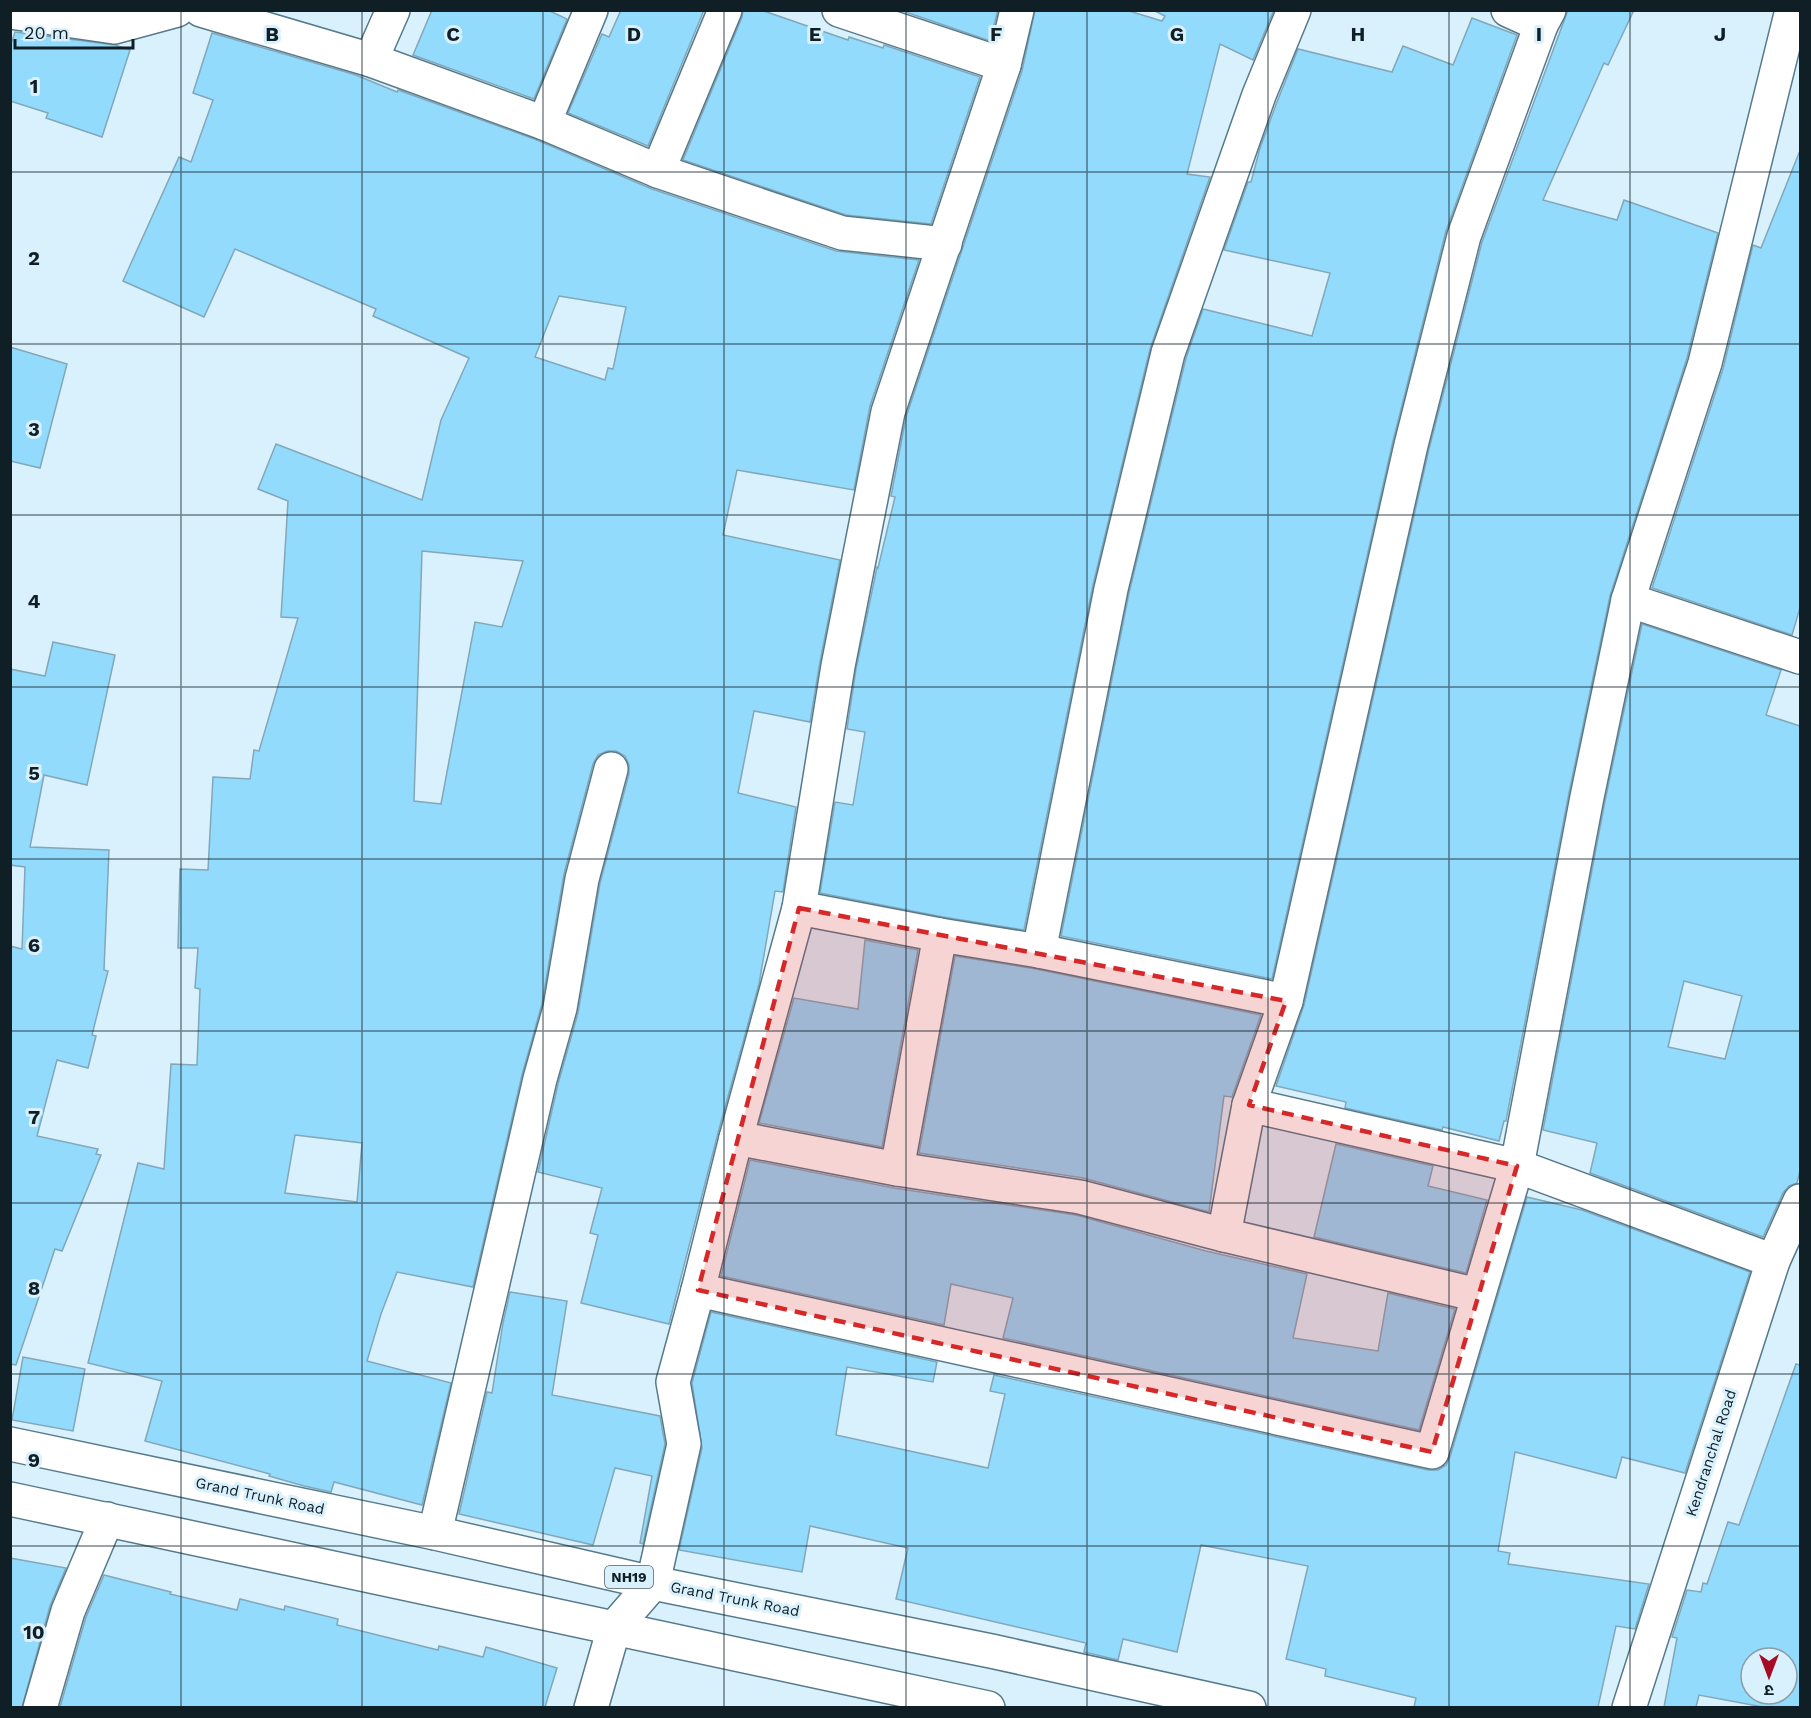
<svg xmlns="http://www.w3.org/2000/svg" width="1811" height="1718" viewBox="0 0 1811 1718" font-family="'Work Sans','Noto Sans Devanagari',sans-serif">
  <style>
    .building { fill: #92dbfd; stroke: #82a7b9; stroke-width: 1.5; fill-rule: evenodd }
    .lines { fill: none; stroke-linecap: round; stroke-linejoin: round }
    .minor-casing { stroke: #567a8b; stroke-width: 36 }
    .trunk-casing { stroke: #567a8b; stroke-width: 36 }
    .minor { stroke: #fff; stroke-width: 33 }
    .trunk { stroke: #fff; stroke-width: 33 }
    .marked { fill: #d62828; fill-opacity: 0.2; stroke: #d62828; stroke-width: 4.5; stroke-dasharray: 12 8; stroke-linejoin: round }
    .grid { fill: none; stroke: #101f26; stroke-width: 1.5; stroke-opacity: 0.55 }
    .labels { text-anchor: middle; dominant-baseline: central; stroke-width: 6; stroke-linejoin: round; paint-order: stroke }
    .shield { fill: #d9f1fc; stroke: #4c5e66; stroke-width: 1.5 }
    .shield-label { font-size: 14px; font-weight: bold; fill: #101f26 }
    .street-label { font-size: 15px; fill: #101f26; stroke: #d9f1fc }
    .grid-label { font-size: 20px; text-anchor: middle; font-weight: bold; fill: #101f26; stroke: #d9f1fc; stroke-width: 6; stroke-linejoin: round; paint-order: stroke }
  </style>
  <rect width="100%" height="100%" fill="#d9f1fc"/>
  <g class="building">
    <polygon points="432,10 548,10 567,19 534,99 413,55"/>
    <polygon points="621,10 704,10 648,146 568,113 602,34 609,37"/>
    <polygon points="743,10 761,10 848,40 849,37 883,48 884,45 980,77 931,224 846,215 683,160 742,17"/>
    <polygon points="900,10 998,10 990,41"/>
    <polygon points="1035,10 1126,10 1162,21 1165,16 1153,10 1274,10 1253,60 1220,44 1187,174 1210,177 1150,349 1093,585 1024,930 943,917 820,893 835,802 853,805 865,732 847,729 856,669 877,567 878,568 895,497 891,496 906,417 1022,71"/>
    <polygon points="1568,10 1634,10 1608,65 1604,63 1543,200 1617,220 1624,200 1718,233 1687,358 1610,596 1569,793 1506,1121 1504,1121 1499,1141 1443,1127 1442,1130 1345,1108 1346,1102 1276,1086 1304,1005 1429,449 1482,242"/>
    <polygon points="1472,18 1517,35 1446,231 1393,441 1272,979 1061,936 1129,593 1186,358 1203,309 1312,336 1330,273 1224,250 1248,182 1251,182 1260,148 1277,102 1298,49 1392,72 1403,46 1453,65"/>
    <polygon points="15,32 115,45 130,50 102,137 46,118 48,113 10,101 10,47"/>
    <path d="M212,33L356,75L397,92L398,90L537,140L652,189L836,251L919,260L870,406L854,490L737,470L723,535L840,560L820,662L810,722L754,711L738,793L796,807L783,892L775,891L759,984L718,1133L669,1324L581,1303L598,1235L590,1233L602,1188L538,1172L558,1084L578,1013L600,883L629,774V765L625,756L616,751H607L598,755L593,764L564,874L542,1004L522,1075L473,1287L397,1272L381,1314L367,1361L451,1383L422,1505L334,1482L331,1492L304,1486L269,1476L270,1474L145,1441L162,1381L88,1363L138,1163L164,1169L171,1064L197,1065L200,989L195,988L198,948H178L180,869L208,870L213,777L250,779L254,750L259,751L298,618L281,617L288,501L258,489L276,444L422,500L441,420L469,358L373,316L376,309L235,249L204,317L123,281L179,157L191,162L213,100L193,93ZM559,296L626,307L613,369L608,368L605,380L535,357ZM422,551L523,561L502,627L475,622L441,804L414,801ZM295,1135L362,1143L357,1202L285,1193Z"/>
    <polygon points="1799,153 1800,154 1800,608 1792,635 1652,588 1723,369 1753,245 1761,248"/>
    <polygon points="10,347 67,364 40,468 10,461"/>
    <path d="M1642,624L1781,670L1766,715L1800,726V1171L1797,1183L1789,1186L1783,1193L1763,1237L1590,1173L1597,1143L1543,1130L1605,801ZM1684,981L1742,996L1725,1059L1668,1047Z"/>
    <polygon points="53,642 115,655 87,785 44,775 30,847 109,850 104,970 108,971 92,1035 96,1036 88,1068 57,1060 37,1136 98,1149 96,1154 101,1155 62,1251 55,1249 16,1365 10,1364 10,946 22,949 25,867 10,865 10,669 45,676"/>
    <polygon points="865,940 918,950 882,1147 759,1123 794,998 858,1009"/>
    <polygon points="955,956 1036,969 1261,1015 1232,1097 1224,1096 1209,1212 1083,1178 919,1153"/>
    <polygon points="1336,1144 1433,1166 1428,1186 1487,1200 1466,1273 1314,1237"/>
    <polygon points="750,1160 894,1188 1076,1215 1206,1251 1307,1274 1293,1338 1378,1351 1388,1293 1455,1309 1419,1430 1003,1338 1013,1298 951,1284 944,1325 721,1276"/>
    <polygon points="1527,1197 1582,1210 1750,1272 1685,1473 1622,1457 1616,1478 1515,1452 1498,1551 1510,1553 1508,1564 1649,1584 1635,1629 1616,1626 1598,1707 1414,1707 1416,1698 1325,1676 1326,1669 1286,1659 1308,1566 1201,1545 1177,1652 1123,1639 1118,1660 1084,1652 1086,1643 896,1599 908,1548 810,1526 802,1572 679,1550 702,1448 692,1383 711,1312 937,1362 933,1382 847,1367 836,1435 988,1468 1005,1394 990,1391 994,1375 1428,1470 1438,1470 1446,1465 1450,1457"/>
    <polygon points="510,1292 567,1301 552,1395 660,1416 665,1444 643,1544 640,1543 652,1476 615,1468 593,1545 459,1514 487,1392 492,1393 503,1323"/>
    <polygon points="23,1357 85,1369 73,1431 12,1420"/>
    <path d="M1796,1364L1800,1365V1707H1763L1699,1695L1696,1707H1664L1677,1638L1672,1637L1687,1590L1701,1592L1703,1583L1707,1584L1728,1522L1739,1525ZM1751,1658H1787V1694H1751Z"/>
    <polygon points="10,1558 66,1568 50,1606 22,1707 10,1707"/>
    <polygon points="104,1575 171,1592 170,1594 237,1610 240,1599 284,1610 285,1606 338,1619 337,1625 438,1650 439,1646 483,1657 486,1647 557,1668 545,1707 60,1707 86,1617"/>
  </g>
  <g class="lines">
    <defs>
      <g id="minor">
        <polyline points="201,10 371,60 544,123 658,171 842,233 945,244"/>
        <polyline points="839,10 1004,65"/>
        <polyline points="1508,10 1541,25"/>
        <polyline points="10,12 114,27 177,10"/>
        <polyline points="371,60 393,10"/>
        <polyline points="544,123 591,10"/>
        <polyline points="658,171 725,10"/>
        <polyline points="1628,600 1800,657"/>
        <polyline points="799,908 940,935 1039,951 1286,1001"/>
        <polyline points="1039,951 1111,589 1168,353 1259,95 1294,10"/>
        <polyline points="1249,1105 1517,1166 1773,1261"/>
        <polyline points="736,1138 897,1169 1080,1197 1224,1235 1478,1295"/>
        <polyline points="897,1169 940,935"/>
        <polyline points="1224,1235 1249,1105 1286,1001 1411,445 1464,236 1541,25 1549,10"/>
        <polyline points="698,1290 1432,1452 1517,1166 1587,797 1628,600 1705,363 1792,10"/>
        <polyline points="435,1533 540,1079 560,1008 582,879 611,769"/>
        <polyline points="40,1708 68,1611 107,1519"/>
        <polyline points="591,1708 614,1628 653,1583 684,1444 673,1382 698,1290 736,1138 799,908 838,666 888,412 1004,65 1017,10"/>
        <polyline points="1629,1708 1773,1261 1800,1201"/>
      </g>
      <g id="trunk">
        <polyline points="10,1444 435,1533 653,1583 991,1651 1249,1708"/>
        <polyline points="10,1499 988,1708"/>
      </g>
    </defs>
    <use href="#minor" class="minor-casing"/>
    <use href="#trunk" class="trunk-casing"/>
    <use href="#minor" class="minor"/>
    <use href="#trunk" class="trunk"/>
  </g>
  <path class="marked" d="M799,908L1286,1001L1249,1105L1517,1166L1432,1452L698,1290Z"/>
  <path class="grid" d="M181,10V1708M362,10V1708M543,10V1708M724,10V1708M906,10V1708M1087,10V1708M1268,10V1708M1449,10V1708M1630,10V1708M10,172H1800M10,344H1800M10,515H1800M10,687H1800M10,859H1800M10,1031H1800M10,1203H1800M10,1374H1800M10,1546H1800"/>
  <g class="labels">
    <rect class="shield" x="605" y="1566" width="48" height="22" rx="4.5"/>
    <g class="shield-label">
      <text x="629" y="1577">NH19</text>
    </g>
    <g class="street-label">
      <text transform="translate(1711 1453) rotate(-72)">Kendranchal Road</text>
      <text transform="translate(260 1496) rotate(12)">Grand Trunk Road</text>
      <text transform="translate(735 1599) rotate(11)">Grand Trunk Road</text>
    </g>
  </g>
  <g class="grid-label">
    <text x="272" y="41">B</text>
    <text x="453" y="41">C</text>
    <text x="634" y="41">D</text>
    <text x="815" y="41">E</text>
    <text x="996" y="41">F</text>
    <text x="1177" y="41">G</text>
    <text x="1358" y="41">H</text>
    <text x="1539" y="41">I</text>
    <text x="1720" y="41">J</text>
    <text x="34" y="93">1</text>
    <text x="34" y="265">2</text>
    <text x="34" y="436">3</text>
    <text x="34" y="608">4</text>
    <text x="34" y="780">5</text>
    <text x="34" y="952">6</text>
    <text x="34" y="1124">7</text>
    <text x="34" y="1295">8</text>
    <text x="34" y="1467">9</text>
    <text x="34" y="1639">10</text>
  </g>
  <rect width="1811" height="1718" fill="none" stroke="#101f26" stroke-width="24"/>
  <g transform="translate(1769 1676) rotate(180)"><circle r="28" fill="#d9f1fc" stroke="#899da6" stroke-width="1.5"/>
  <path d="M0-4.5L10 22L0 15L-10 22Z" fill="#a60d24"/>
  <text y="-9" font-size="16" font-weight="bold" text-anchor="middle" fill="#101f26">उ</text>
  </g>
  <path d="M15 39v9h118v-9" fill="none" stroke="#101f26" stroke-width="3"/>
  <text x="24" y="39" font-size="18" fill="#101f26" stroke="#d9f1fc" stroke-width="4.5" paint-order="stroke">20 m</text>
</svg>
